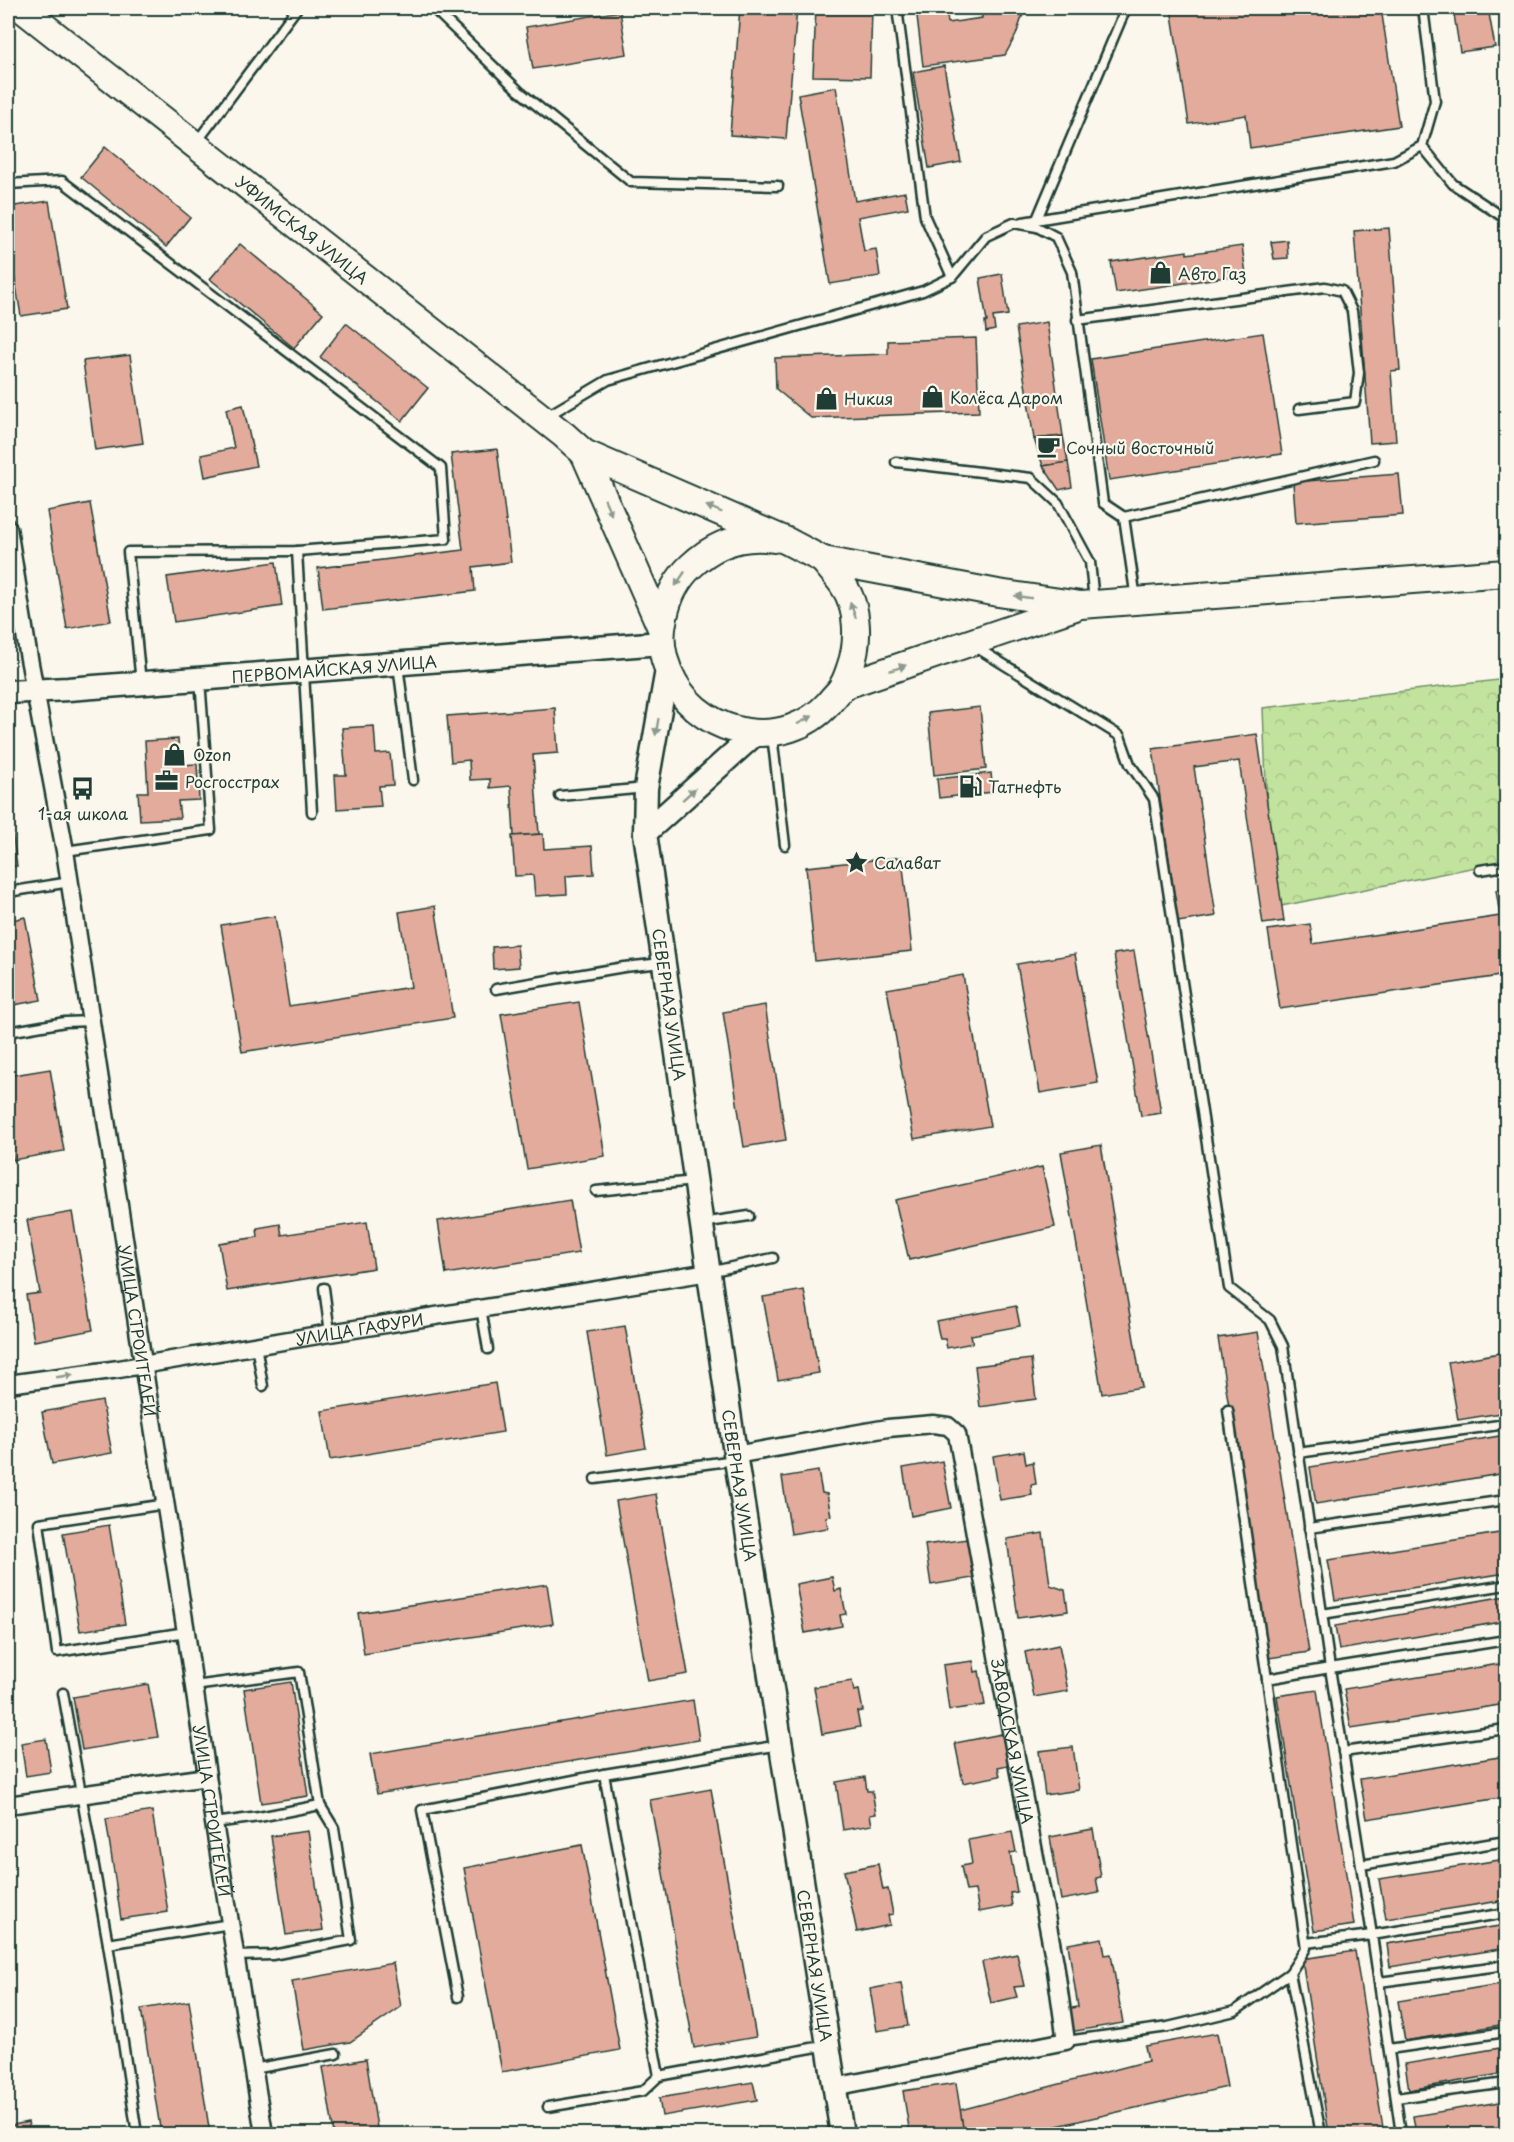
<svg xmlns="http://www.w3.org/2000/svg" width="1514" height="2142" viewBox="0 0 1514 2142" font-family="'Playpen Sans',sans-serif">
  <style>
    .forest { fill: url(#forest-crowns); stroke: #709068; stroke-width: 1.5 }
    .building { fill: #e3ab9b; stroke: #1f3d34; stroke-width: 1.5 }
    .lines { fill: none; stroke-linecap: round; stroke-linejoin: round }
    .lane-casing { stroke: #1f3d34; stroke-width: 13 }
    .street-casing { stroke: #1f3d34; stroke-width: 21 }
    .secondary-casing { stroke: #1f3d34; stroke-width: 27 }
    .primary-casing { stroke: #1f3d34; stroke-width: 30 }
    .lane { stroke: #fbf7ec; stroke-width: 8 }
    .street { stroke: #fbf7ec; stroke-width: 16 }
    .secondary { stroke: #fbf7ec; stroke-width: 22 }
    .primary { stroke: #fbf7ec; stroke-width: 26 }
    .oneway { fill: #8d9a90 }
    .labels { text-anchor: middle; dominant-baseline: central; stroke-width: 4.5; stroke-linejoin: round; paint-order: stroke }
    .street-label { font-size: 16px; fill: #1f3d34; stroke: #fbf7ec }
    .poi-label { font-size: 16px; fill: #1f3d34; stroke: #fbf7ec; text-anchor: start }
  </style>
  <defs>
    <pattern id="forest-crowns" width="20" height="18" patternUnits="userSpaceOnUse" patternTransform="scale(1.5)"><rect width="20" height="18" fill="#c2e39d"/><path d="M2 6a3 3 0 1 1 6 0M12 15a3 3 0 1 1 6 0" fill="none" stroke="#a6c488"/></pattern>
  </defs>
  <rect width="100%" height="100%" fill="#fbf7ec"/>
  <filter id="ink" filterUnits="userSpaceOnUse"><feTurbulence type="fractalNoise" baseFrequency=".0167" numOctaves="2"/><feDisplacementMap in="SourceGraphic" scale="12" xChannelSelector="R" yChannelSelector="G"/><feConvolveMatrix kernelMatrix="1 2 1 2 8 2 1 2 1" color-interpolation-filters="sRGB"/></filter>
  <g filter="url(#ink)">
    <polygon class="forest" points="1506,679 1506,861 1271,908 1263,708"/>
    <g class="building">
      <polygon points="740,8 797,8 786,139 730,135"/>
      <polygon points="816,8 872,8 870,77 813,76"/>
      <polygon points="916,8 946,8 948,23 982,18 981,8 1025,8 1016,35 1005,55 923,66"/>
      <polygon points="1171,8 1381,8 1399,126 1250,148 1246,115 1189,124"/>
      <polygon points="1453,8 1488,8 1495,47 1460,52"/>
      <polygon points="620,11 627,54 533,69 526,27"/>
      <polygon points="944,66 961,162 929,168 913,72"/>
      <polygon points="836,87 855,201 905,192 908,208 858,217 864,251 876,249 880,276 830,284 798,94"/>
      <polygon points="105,147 190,217 166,247 81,177"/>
      <polygon points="49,201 67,309 21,316 8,237 8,207"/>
      <polygon points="1389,228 1400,370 1391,371 1396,441 1370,443 1354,231"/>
      <polygon points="1287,240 1288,258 1274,259 1271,242"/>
      <polygon points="240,244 323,313 294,348 210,279"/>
      <polygon points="1242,246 1246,274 1116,293 1111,262 1187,251 1187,254"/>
      <polygon points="1002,274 1008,315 993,317 995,330 986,332 985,322 987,322 980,278"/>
      <polygon points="1047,322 1063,436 1034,439 1016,327"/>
      <polygon points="346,323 428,388 402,421 320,357"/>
      <polygon points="1263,333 1282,454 1109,480 1091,359"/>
      <polygon points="976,338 979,412 811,418 776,389 775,358 888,354 888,341"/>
      <polygon points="130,355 143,443 95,450 83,361"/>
      <polygon points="243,405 256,466 205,477 201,455 234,448 226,409"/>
      <polygon points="1063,436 1068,462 1043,466 1034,439"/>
      <polygon points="497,449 511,562 473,567 475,591 323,609 318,568 463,550 451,454"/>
      <polygon points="1068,462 1072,487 1059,490 1043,466"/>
      <polygon points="1399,474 1403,515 1296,523 1293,482"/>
      <polygon points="90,503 111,621 67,629 47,511"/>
      <polygon points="276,562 282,606 174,622 167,577"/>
      <polygon points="980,707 986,769 934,775 928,713"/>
      <polygon points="555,708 558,753 533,755 539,834 514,836 511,786 490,788 490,779 470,780 469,760 451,762 447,716"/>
      <polygon points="374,726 376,754 390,753 393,785 379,786 381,806 337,809 335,775 346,775 342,728"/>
      <polygon points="1257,734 1284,921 1263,924 1239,761 1194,767 1216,916 1178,922 1153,749"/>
      <polygon points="178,739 180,765 197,764 199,800 178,801 180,818 140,820 138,792 148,792 145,741"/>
      <polygon points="991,773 993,792 939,798 937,779"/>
      <polygon points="8,799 17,866 8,867"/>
      <polygon points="543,834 544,849 592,846 594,874 566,876 567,894 535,896 533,875 515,876 512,836"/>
      <polygon points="902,857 912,951 815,961 806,867"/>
      <polygon points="1506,888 1506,975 1280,1009 1268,930 1310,924 1313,944 1500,916 1496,890"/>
      <polygon points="435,906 453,1018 242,1052 221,925 275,916 289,1006 411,987 399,912"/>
      <polygon points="25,917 41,1000 8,1006 8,921"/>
      <polygon points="517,945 519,967 493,969 492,947"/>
      <polygon points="1134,951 1161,1113 1141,1116 1114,954"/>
      <polygon points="1075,954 1098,1083 1040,1093 1017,964"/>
      <polygon points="963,975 990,1126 914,1139 887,989"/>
      <polygon points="579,1002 605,1156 527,1169 501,1014"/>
      <polygon points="765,1005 786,1140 744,1147 723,1012"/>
      <polygon points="50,1069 64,1151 13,1160 8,1130 8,1076"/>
      <polygon points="1101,1145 1142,1387 1102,1394 1061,1152"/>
      <polygon points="1042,1167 1055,1227 909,1260 895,1200"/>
      <polygon points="570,1200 579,1253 446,1274 438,1221"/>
      <polygon points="72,1212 93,1330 34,1341 26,1295 40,1293 27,1220"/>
      <polygon points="367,1222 374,1268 227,1291 219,1243 258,1237 257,1228 280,1224 282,1235"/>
      <polygon points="804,1290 819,1373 778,1380 763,1297"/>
      <polygon points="1016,1306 1020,1326 971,1335 973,1343 947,1348 945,1339 940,1339 936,1321"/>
      <polygon points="625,1326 646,1448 607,1455 587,1332"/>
      <polygon points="1258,1332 1309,1652 1269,1658 1218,1338"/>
      <polygon points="1506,1352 1506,1412 1458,1420 1448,1362"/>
      <polygon points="1031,1359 1036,1399 980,1407 975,1366"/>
      <polygon points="495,1383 503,1432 330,1460 322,1411"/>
      <polygon points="102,1401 112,1453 52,1464 42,1412"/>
      <polygon points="1506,1435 1506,1473 1316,1504 1310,1467"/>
      <polygon points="1024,1451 1026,1464 1033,1462 1036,1484 1031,1485 1032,1495 1000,1500 993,1456"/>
      <polygon points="942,1461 951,1508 911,1516 903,1468"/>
      <polygon points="818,1471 822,1493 827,1494 831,1516 826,1517 828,1528 791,1534 782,1477"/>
      <polygon points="656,1494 688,1674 648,1681 616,1501"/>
      <polygon points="109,1525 125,1624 80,1631 63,1533"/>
      <polygon points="1506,1532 1506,1573 1335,1600 1328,1560"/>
      <polygon points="1043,1533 1050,1585 1065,1590 1068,1611 1018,1618 1007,1539"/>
      <polygon points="967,1539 973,1578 931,1585 925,1545"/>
      <polygon points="832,1577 835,1591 841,1589 846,1614 840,1615 842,1626 805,1633 796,1584"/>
      <polygon points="547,1584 553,1624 364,1654 358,1613"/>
      <polygon points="1506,1596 1506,1621 1339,1650 1335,1626"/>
      <polygon points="1059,1645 1068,1691 1034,1697 1025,1652"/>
      <polygon points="973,1661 975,1672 979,1671 985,1705 949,1710 943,1665"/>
      <polygon points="1506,1663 1506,1704 1351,1728 1344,1689"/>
      <polygon points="852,1681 854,1691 859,1690 863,1711 857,1712 860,1727 822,1734 814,1687"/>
      <polygon points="291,1682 308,1796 261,1803 244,1689"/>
      <polygon points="148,1684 158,1737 82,1750 73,1697"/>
      <polygon points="1317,1690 1354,1925 1314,1931 1277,1696"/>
      <polygon points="693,1700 699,1740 377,1794 370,1754"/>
      <polygon points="1002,1734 1008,1765 998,1767 1000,1776 963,1783 955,1743"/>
      <polygon points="46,1739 51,1772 26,1776 21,1743"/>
      <polygon points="1073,1747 1079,1790 1045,1795 1039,1751"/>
      <polygon points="1506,1756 1506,1797 1367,1819 1360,1779"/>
      <polygon points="865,1777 867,1791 872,1791 876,1814 870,1815 872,1825 843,1830 836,1782"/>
      <polygon points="711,1789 756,2037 694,2048 650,1800"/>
      <polygon points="152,1811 168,1912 121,1919 106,1819"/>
      <polygon points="1093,1829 1101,1877 1096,1878 1099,1893 1061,1900 1050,1837"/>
      <polygon points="308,1831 323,1930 286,1935 271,1836"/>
      <polygon points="1012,1832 1016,1852 1010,1853 1017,1892 1010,1893 1012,1906 979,1912 975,1890 966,1891 961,1866 972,1864 968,1840"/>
      <polygon points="582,1845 620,2050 502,2072 464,1868"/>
      <polygon points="1506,1859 1506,1900 1386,1919 1379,1879"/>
      <polygon points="878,1864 883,1890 888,1889 893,1914 888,1915 890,1925 857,1932 844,1871"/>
      <polygon points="1506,1925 1506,1948 1390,1967 1387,1944"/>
      <polygon points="1102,1938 1105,1955 1111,1954 1123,2023 1070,2032 1066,2009 1078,2007 1068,1944"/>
      <polygon points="1355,1951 1384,2134 1329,2134 1302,1959"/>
      <polygon points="1017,1954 1024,1986 1014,1987 1017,1997 991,2003 982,1962"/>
      <polygon points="393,1963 401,2007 350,2042 304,2050 292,1981"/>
      <polygon points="901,1983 908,2026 877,2031 870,1989"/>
      <polygon points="1506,1983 1506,2024 1405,2041 1398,2001"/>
      <polygon points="189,2001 210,2134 161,2134 141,2009"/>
      <polygon points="8,2011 12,2036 8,2036"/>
      <polygon points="1217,2033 1227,2087 1022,2134 964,2134 960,2110 1148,2061 1145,2046"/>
      <polygon points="1506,2047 1506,2073 1409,2090 1405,2064"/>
      <polygon points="366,2059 378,2134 334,2134 323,2067"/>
      <polygon points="753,2082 757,2100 662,2116 659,2098"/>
      <polygon points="956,2083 964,2134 910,2134 903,2091"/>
      <polygon points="1506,2101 1506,2134 1416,2134 1413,2116"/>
      <polygon points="28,2122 31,2134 8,2134 8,2126"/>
      <polygon points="758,2128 759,2134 714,2134"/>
      <polygon points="60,2131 60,2134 38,2134"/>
    </g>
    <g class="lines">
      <defs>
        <g id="lane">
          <polyline points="433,8 519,91 631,182 778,186"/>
          <polyline points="196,143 297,8"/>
          <polyline points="1422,146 1453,184 1506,219"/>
          <polyline points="8,184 62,181 441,468 446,539 297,551 128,552 141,683"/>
          <polyline points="1037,219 1126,8"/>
          <polyline points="1023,222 1394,161 1422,146 1435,101 1423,8"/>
          <polyline points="952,277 986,236 1014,223 1037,227 1056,237 1072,272 1103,503 1124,517 1374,460"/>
          <polyline points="1077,320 1325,287 1342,291 1352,311 1359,373 1355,402 1299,409"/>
          <polyline points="547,416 608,380 923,291 952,277 925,217 897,8"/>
          <polyline points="896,462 1031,478 1058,503 1090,562 1094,601"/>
          <polyline points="1124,517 1136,599"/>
          <polyline points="297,551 312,812"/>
          <polyline points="974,646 1120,736 1130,764 1154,799 1229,1288 1270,1320 1283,1346 1330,1668 1267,1679"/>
          <polyline points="398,665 413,780"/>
          <polyline points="772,735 785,845"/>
          <polyline points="560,796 646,788"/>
          <polyline points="65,851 211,830 200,679"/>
          <polyline points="1480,870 1506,866"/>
          <polyline points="8,892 70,882"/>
          <polyline points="496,989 624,967 662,963"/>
          <polyline points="8,1032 65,1022 91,1021"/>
          <polyline points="596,1191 694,1181"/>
          <polyline points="702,1223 749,1216"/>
          <polyline points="709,1272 773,1258"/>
          <polyline points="324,1288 330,1333"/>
          <polyline points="481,1308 488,1349"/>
          <polyline points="256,1345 263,1386"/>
          <polyline points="1298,1453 1506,1424"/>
          <polyline points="595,1479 735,1460"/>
          <polyline points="166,1504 39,1523 57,1652 186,1632"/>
          <polyline points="1309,1528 1506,1500"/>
          <polyline points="1322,1614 1506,1585"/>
          <polyline points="194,1686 299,1672 320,1805 259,1817 214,1823"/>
          <polyline points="63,1693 108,1944"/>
          <polyline points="780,1745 604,1774 659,2076 828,2045"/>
          <polyline points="1343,1752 1506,1729"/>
          <polyline points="1361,1865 1506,1841"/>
          <polyline points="1306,1943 1372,1935 1330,1668 1506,1640"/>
          <polyline points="235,1956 272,1955 351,1940 334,1828 320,1805"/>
          <polyline points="1290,1973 1321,2134"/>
          <polyline points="1379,1982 1506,1965"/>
          <polyline points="458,1997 422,1810 604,1774"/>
          <polyline points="1066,2041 1168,2027 1235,2011 1290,1973 1306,1948 1228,1410"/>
          <polyline points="1389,2049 1506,2032"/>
          <polyline points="253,2069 336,2054"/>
          <polyline points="1396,2098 1506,2083"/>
          <polyline points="548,2107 643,2091 659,2076"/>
          <polyline points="137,2134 108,1944 230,1924"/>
          <polyline points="1401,2134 1372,1935 1506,1913"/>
        </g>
        <g id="street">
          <path id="s1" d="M8,528L28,653L65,851L147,1389L186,1632L214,1823L264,2134"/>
          <path id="s2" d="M8,1384L119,1369L330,1333L709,1272"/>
          <path id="s3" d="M735,1455L888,1428L933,1424L948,1426L957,1434L1004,1694L1055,1963L1066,2041L834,2087"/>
          <polyline points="8,1805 207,1777"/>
        </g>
        <g id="secondary">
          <path id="s4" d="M667,670L646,788L645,833L736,1460L842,2134"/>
          <path id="s5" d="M8,692L68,689L661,643"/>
          <polyline points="645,833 756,733"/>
        </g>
        <g id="primary">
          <path id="s6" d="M21,8L564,435L584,453L787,541L823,560L998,593L1081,605L1506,573"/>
          <polyline points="584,453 661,628"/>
          <path d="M774,539C742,534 714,544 691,566C676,580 668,597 664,617C658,640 663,662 674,682C705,738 785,752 829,703C833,697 840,692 843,685C846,680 848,674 850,668C859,644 859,607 843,585C837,576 830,569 823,560"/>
          <polyline points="843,686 1075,607"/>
        </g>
      </defs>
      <use href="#lane" class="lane-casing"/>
      <use href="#street" class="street-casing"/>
      <use href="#secondary" class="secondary-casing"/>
      <use href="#primary" class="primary-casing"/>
      <use href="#lane" class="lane"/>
      <use href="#street" class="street"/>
      <use href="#secondary" class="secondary"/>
      <use href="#primary" class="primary"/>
    </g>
    <defs><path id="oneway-solid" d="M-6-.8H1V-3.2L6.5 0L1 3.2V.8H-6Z" transform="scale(1.5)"/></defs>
    <g class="oneway">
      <use href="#oneway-solid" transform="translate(608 507) rotate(66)"/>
      <use href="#oneway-solid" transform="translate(714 509) rotate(-157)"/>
      <use href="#oneway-solid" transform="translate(680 579) rotate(124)"/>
      <use href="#oneway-solid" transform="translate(1023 597) rotate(-172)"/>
      <use href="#oneway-solid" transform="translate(853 610) rotate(-109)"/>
      <use href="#oneway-solid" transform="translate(898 668) rotate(-19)"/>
      <use href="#oneway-solid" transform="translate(805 720) rotate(-28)"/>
      <use href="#oneway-solid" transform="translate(657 727) rotate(100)"/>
      <use href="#oneway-solid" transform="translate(689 794) rotate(-42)"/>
      <use href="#oneway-solid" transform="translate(65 1376) rotate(-8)"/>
    </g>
  </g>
  <defs>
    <symbol id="shop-bare" viewBox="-9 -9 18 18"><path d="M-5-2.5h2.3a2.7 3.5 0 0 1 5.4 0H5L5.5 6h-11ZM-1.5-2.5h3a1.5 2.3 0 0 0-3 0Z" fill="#1f3d34" stroke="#fbf7ec" stroke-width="2.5" paint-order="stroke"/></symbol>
    <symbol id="cafe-bare" viewBox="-9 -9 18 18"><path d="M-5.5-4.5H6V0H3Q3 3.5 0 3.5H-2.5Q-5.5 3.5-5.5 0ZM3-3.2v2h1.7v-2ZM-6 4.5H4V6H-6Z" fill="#1f3d34" stroke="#fbf7ec" stroke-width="2.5" paint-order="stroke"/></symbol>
    <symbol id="office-bare" viewBox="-9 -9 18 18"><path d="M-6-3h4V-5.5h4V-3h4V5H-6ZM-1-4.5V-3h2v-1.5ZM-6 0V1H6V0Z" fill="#1f3d34" stroke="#fbf7ec" stroke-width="2.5" paint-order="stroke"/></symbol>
    <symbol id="fuel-bare" viewBox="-9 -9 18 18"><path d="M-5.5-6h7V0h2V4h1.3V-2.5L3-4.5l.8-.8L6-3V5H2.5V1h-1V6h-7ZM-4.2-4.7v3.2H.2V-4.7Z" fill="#1f3d34" stroke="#fbf7ec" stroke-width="2.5" paint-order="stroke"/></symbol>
    <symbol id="bus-bare" viewBox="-9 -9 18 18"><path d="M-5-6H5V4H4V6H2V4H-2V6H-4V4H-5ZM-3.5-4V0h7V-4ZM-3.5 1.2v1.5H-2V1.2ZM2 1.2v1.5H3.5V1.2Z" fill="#1f3d34" stroke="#fbf7ec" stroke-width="2.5" paint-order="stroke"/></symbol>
    <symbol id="sight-bare" viewBox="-9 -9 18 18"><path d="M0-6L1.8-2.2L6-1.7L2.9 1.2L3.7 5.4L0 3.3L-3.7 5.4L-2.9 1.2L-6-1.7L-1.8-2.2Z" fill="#1f3d34" stroke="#fbf7ec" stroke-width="2.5" paint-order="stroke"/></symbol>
  </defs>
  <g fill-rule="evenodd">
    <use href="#shop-bare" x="1144" y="256" width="33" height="33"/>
    <use href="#shop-bare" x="916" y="380" width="33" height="33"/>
    <use href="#shop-bare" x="810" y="382" width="33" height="33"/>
    <use href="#cafe-bare" x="1032" y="430" width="33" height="33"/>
    <use href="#shop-bare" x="158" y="738" width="33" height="33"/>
    <use href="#office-bare" x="150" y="764" width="33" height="33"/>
    <use href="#fuel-bare" x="954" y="770" width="33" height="33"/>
    <use href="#bus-bare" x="66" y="772" width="33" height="33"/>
    <use href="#sight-bare" x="840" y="846" width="33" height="33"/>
  </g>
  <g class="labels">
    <g class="street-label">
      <text stroke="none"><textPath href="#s6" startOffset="358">УФИМСКАЯ УЛИЦА</textPath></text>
      <text stroke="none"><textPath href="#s5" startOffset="327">ПЕРВОМАЙСКАЯ УЛИЦА</textPath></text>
      <text stroke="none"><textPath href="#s4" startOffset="338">СЕВЕРНАЯ УЛИЦА</textPath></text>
      <text stroke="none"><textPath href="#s2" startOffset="356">УЛИЦА ГАФУРИ</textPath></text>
      <text stroke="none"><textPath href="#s1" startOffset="813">УЛИЦА СТРОИТЕЛЕЙ</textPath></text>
      <text stroke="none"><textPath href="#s4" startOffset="824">СЕВЕРНАЯ УЛИЦА</textPath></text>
      <text stroke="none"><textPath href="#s3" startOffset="540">ЗАВОДСКАЯ УЛИЦА</textPath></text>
      <text stroke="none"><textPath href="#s1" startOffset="1299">УЛИЦА СТРОИТЕЛЕЙ</textPath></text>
      <text stroke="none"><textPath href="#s4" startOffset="1310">СЕВЕРНАЯ УЛИЦА</textPath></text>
    </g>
    <g class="poi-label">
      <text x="1178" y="273">Авто Газ</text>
      <text x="950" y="397">Колёса Даром</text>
      <text x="844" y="398">Никия</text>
      <text x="1066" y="447">Сочный восточный</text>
      <text x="193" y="754">Ozon</text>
      <text x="185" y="781">Росгосстрах</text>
      <text x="988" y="786">Татнефть</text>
      <text x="83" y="813" text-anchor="middle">1-ая школа</text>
      <text x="874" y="862">Салават</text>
    </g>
  </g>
  <rect width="1514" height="2142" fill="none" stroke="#fbf7ec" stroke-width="30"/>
  <rect x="15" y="15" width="1484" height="2112" fill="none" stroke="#1f3d34" stroke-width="2" filter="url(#ink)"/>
</svg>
